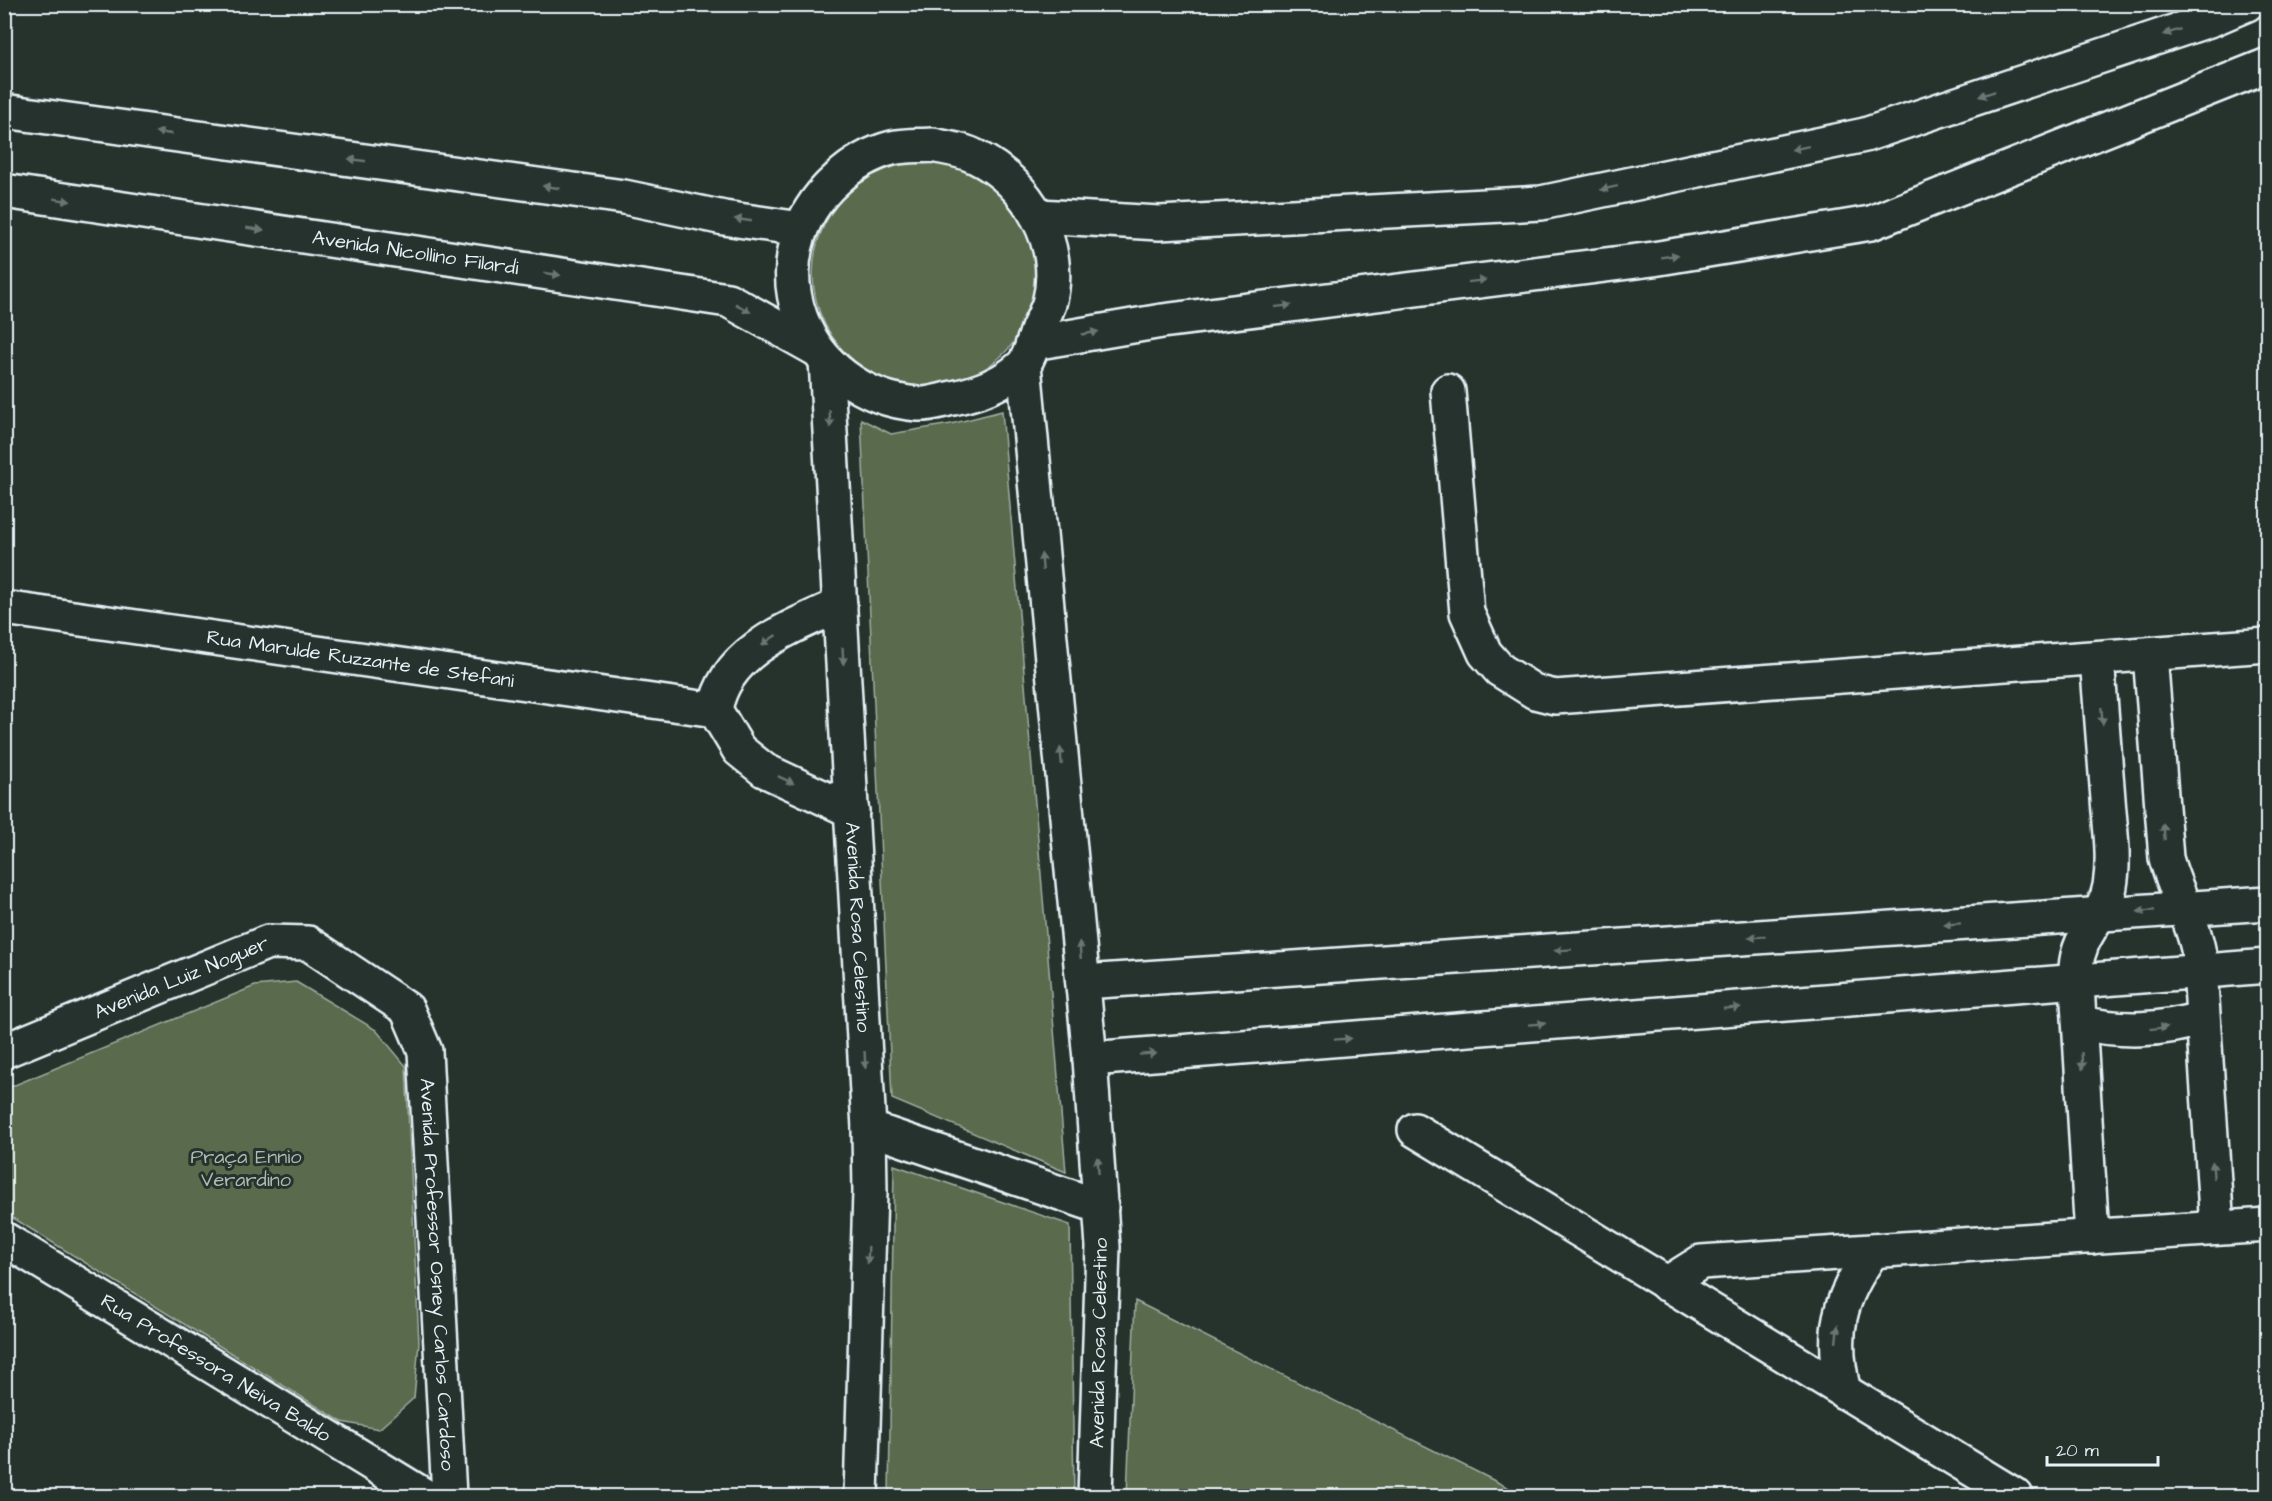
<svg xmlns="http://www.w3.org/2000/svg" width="2272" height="1501" viewBox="0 0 2272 1501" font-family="'Architects Daughter',sans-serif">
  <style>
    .green { fill: #5a6b4e; stroke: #a1aea3; stroke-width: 1.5 }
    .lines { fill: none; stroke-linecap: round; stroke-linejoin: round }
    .street-casing { stroke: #e8f1f8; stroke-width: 38 }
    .secondary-casing { stroke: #e8f1f8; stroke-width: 38 }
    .street { stroke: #26332d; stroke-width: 33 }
    .secondary { stroke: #26332d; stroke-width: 33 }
    .oneway { fill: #6a7674 }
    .labels { text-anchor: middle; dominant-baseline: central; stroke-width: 6; stroke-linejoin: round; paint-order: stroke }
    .street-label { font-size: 20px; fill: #e8f1f8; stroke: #26332d }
    .park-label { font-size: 20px; fill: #afbbb4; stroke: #26332d }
  </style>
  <rect width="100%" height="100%" fill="#26332d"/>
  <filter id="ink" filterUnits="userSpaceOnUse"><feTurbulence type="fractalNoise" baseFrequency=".0167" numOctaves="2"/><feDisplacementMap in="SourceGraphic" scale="12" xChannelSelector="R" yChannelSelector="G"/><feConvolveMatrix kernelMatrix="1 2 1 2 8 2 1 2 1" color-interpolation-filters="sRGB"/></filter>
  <g filter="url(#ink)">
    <g class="green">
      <circle cx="925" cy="274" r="112"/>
      <polygon points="1002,411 1066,1172 892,1099 861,419 891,434 951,424"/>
      <polygon points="296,982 376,1030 406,1066 419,1343 414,1398 379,1429 342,1422 5,1213 5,1089 255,986"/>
      <polygon points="894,1165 1070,1225 1074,1496 889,1496"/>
      <polygon points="1135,1301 1525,1496 1127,1496"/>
    </g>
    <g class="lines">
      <defs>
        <g id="street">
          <polyline points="1448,391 1467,613 1485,653 1500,670 1535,692 1555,697 2268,645"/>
          <path d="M840,605C791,627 725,651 715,710L739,750L764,770L852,811"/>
          <path id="s1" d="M4,608L715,710"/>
          <path d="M2150,654L2166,858C2175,891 2193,920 2199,954L2217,1228"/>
          <polyline points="1083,982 2268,903"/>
          <path d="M2080,1023C2123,1032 2161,1031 2203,1018"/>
          <path id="s2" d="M4,1051L268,942L308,943L407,1009L425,1051L449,1496"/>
          <polyline points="1090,1059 2268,966"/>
          <polyline points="1415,1130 2016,1496"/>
          <path d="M2092,1237L2076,968C2078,933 2104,919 2110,886C2115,857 2110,828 2108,799C2104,752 2101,705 2097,658"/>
          <path id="s3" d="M4,1239L425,1496"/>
          <polyline points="1666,1284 1701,1262 2268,1225"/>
          <path d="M1844,1392C1830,1334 1838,1298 1873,1251"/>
        </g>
        <g id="secondary">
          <polyline points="4,111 624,197 724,218 801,229"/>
          <path d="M932,145C946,148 964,150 976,157C1028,182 1065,245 1049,304C1046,312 1042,321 1038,329C1034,339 1030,358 1022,366C1004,383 977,393 953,398C942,400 929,405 918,404C802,395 748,258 837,179C852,165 872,153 892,148C905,145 919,146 932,145Z"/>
          <path id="s4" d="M4,191L728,300L814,348"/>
          <polyline points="1039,216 1159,223 1541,203 1865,135 2212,19 2247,4"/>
          <polyline points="1033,343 1162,321 1653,259 1871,223 2268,65"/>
          <path id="s5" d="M826,360L869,1128L870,1192L861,1496"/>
          <polyline points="1024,365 1090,1059 1103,1247 1095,1496"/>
          <polyline points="869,1128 1101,1207"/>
        </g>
      </defs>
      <use href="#street" class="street-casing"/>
      <use href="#secondary" class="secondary-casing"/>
      <use href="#street" class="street"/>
      <use href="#secondary" class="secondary"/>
    </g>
    <defs><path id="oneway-solid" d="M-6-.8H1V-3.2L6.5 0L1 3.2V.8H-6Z" transform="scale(1.5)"/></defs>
    <g class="oneway">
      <use href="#oneway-solid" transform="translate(2172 32) rotate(162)"/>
      <use href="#oneway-solid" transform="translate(1987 94) rotate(162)"/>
      <use href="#oneway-solid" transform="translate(164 133) rotate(-172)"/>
      <use href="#oneway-solid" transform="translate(1800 148) rotate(168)"/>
      <use href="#oneway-solid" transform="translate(357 160) rotate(-172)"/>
      <use href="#oneway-solid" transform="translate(551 187) rotate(-172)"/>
      <use href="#oneway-solid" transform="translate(1609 188) rotate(168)"/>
      <use href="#oneway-solid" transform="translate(62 200) rotate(9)"/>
      <use href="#oneway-solid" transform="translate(743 220) rotate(-172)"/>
      <use href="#oneway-solid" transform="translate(255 229) rotate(9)"/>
      <use href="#oneway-solid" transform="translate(1670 256) rotate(-9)"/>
      <use href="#oneway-solid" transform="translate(552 274) rotate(9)"/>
      <use href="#oneway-solid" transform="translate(1477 281) rotate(-7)"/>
      <use href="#oneway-solid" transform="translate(1283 306) rotate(-7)"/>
      <use href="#oneway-solid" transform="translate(743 308) rotate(29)"/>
      <use href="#oneway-solid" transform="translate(1090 333) rotate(-10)"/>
      <use href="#oneway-solid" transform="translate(830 419) rotate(87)"/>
      <use href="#oneway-solid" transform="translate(1042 562) rotate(-95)"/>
      <use href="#oneway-solid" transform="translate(769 640) rotate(146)"/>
      <use href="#oneway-solid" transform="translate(843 656) rotate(87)"/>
      <use href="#oneway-solid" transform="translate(2102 716) rotate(86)"/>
      <use href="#oneway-solid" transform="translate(1061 756) rotate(-95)"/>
      <use href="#oneway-solid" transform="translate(786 780) rotate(25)"/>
      <use href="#oneway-solid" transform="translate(2164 832) rotate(-95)"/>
      <use href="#oneway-solid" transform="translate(2146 911) rotate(176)"/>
      <use href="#oneway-solid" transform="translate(1952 924) rotate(176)"/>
      <use href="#oneway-solid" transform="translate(1757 937) rotate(176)"/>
      <use href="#oneway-solid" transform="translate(1080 950) rotate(-95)"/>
      <use href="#oneway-solid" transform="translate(1563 950) rotate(176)"/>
      <use href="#oneway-solid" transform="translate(1732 1008) rotate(-4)"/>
      <use href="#oneway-solid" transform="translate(1537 1024) rotate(-4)"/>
      <use href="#oneway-solid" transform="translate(2159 1028) rotate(-7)"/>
      <use href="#oneway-solid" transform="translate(1343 1039) rotate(-4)"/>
      <use href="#oneway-solid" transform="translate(1148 1054) rotate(-4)"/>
      <use href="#oneway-solid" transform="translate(865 1060) rotate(87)"/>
      <use href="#oneway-solid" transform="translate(2082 1061) rotate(87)"/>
      <use href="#oneway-solid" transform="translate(1098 1165) rotate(-94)"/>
      <use href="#oneway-solid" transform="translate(2213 1170) rotate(-94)"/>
      <use href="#oneway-solid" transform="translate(868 1255) rotate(92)"/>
      <use href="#oneway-solid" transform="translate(1837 1334) rotate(-84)"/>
    </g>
  </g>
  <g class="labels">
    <g class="street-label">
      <text stroke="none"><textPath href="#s4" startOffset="416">Avenida Nicollino Filardi</textPath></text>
      <text stroke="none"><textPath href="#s1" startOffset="360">Rua Marulde Ruzzante de Stefani</textPath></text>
      <text stroke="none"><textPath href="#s5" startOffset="568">Avenida Rosa Celestino</textPath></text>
      <text stroke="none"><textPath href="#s2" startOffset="192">Avenida Luiz Noguer</textPath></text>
      <text stroke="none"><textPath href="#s2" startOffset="714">Avenida Professor Osney Carlos Cardoso</textPath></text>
      <text transform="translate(1099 1343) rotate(-89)">Avenida Rosa Celestino</text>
      <text stroke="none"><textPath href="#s3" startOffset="248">Rua Professora Neiva Baldo</textPath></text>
    </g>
    <g class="park-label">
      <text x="246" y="1157">Praça Ennio<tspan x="246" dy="23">Verardino</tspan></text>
    </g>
  </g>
  <rect width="2272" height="1501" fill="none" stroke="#26332d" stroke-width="24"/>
  <rect x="12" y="12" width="2248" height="1477" fill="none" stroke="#e8f1f8" stroke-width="2" filter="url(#ink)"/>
  <path d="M2047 1456v9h111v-9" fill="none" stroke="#e8f1f8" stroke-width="3"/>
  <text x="2056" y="1456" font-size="18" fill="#e8f1f8" stroke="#26332d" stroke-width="4.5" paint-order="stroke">20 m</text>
</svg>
